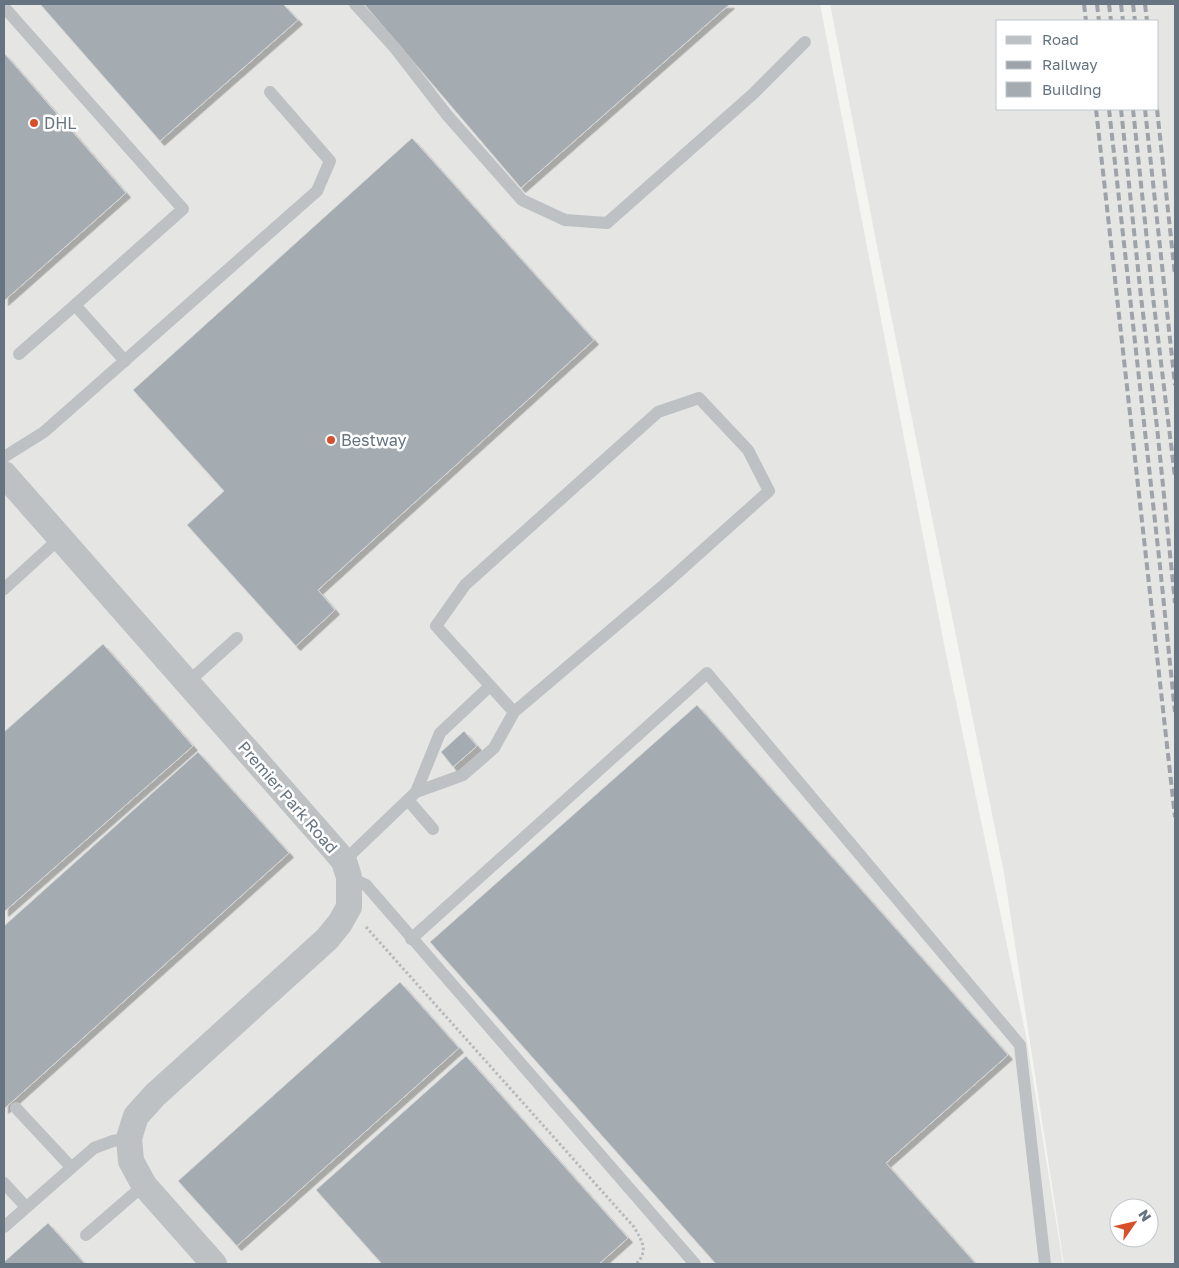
<svg xmlns="http://www.w3.org/2000/svg" width="1179" height="1268" viewBox="0 0 1179 1268" font-family="'Golos Text',sans-serif">
  <style>
    .built { fill: #e5e5e4; fill-rule: evenodd }
    .building { fill: #a4acb1; stroke: #d5d5d3; filter: url(#shadow) }
    .lines { fill: none; stroke-linecap: round; stroke-linejoin: round }
    .path { stroke: #b7babc; stroke-width: 3; stroke-dasharray: 2.5 2.5; stroke-linecap: butt }
    .service { stroke: #bdc1c4; stroke-width: 12 }
    .minor { stroke: #bdc1c4; stroke-width: 26 }
    .rail { stroke: #9da3a8; stroke-width: 4; stroke-dasharray: 8 4; stroke-linecap: butt }
    .poi-dot { fill: #d84f2c; stroke: #fff; stroke-width: 2 }
    .labels { text-anchor: middle; dominant-baseline: central; stroke-width: 5; stroke-linejoin: round; paint-order: stroke }
    .poi-label { font-size: 16px; fill: #657480; stroke: #fff; text-anchor: start }
    .street-label { font-size: 16px; fill: #657480; stroke: #fff }
  </style>
  <defs>
    <filter id="shadow"><feDropShadow dx="4.5" dy="4.5" stdDeviation="0" flood-color="#0004"/></filter>
  </defs>
  <rect width="100%" height="100%" fill="#f4f4f0"/>
  <g class="built">
    <polygon points="4,4 820,4 944,644 1026,1036 1063,1264 4,1264"/>
    <path d="M830,4H1175V1264H1064L1004,873L877,246ZM998,21H1158V109H998ZM1119,1208H1149V1238H1119Z"/>
  </g>
  <g class="building">
    <polygon points="40,4 283,4 298,20 160,141"/>
    <polygon points="364,4 730,4 521,188"/>
    <polygon points="4,53 126,193 4,301"/>
    <polygon points="412,138 594,340 318,590 335,610 296,646 187,525 224,491 133,390"/>
    <polygon points="103,644 193,746 4,912 4,732"/>
    <polygon points="697,705 1008,1055 886,1163 976,1264 716,1264 430,942"/>
    <polygon points="464,731 477,746 453,767 441,752"/>
    <polygon points="198,752 289,853 4,1109 4,926"/>
    <polygon points="400,982 459,1048 237,1246 178,1181"/>
    <polygon points="466,1056 628,1238 599,1264 382,1264 316,1190"/>
    <polygon points="48,1223 85,1264 4,1264 4,1262"/>
  </g>
  <g class="lines">
    <path class="path" d="M366,927L634,1227C642,1241 649,1251 636,1264"/>
    <g class="service">
      <polyline points="355,4 395,48 447,115 522,200 565,220 607,223 753,94 805,42"/>
      <polyline points="4,7 183,209 75,305 125,361"/>
      <polyline points="19,354 75,305"/>
      <polyline points="4,457 44,432 317,191 330,161 270,92"/>
      <polyline points="4,589 60,538"/>
      <polyline points="187,683 237,638"/>
      <polyline points="416,792 440,733 490,686"/>
      <polyline points="408,800 433,829"/>
      <polyline points="344,861 416,792 463,775 494,748 514,712 665,584 769,491 748,450 699,398 658,412 465,585 436,626 514,712"/>
      <polyline points="349,877 366,885 695,1264"/>
      <polyline points="411,939 707,673 1020,1045 1045,1264"/>
      <polyline points="16,1108 71,1167"/>
      <polyline points="4,1183 26,1207"/>
      <polyline points="4,1227 94,1148 113,1141 129,1138"/>
      <polyline points="86,1235 144,1185"/>
    </g>
    <polyline class="minor" points="4,474 332,847 344,861 349,877 349,907 340,923 327,939 155,1095 136,1116 129,1138 131,1161 144,1185 214,1264"/>
    <g class="rail">
      <polyline points="1084,4 1086,21"/>
      <polyline points="1097,4 1099,21"/>
      <polyline points="1109,4 1111,21"/>
      <polyline points="1121,4 1123,21"/>
      <polyline points="1133,4 1135,21"/>
      <polyline points="1145,4 1147,21"/>
      <polyline points="1096,109 1175,817"/>
      <polyline points="1109,109 1160,566 1175,712"/>
      <polyline points="1121,109 1141,297 1157,427 1175,603"/>
      <polyline points="1133,109 1153,297 1175,477"/>
      <polyline points="1145,109 1175,385"/>
      <polyline points="1157,109 1175,275"/>
    </g>
  </g>
  <g class="poi-dot">
    <circle cx="34" cy="123" r="5"/>
    <circle cx="331" cy="440" r="5"/>
  </g>
  <g class="labels">
    <g class="poi-label">
      <text x="44" y="123">DHL</text>
      <text x="341" y="440">Bestway</text>
    </g>
    <g class="street-label">
      <text transform="translate(288 797) rotate(49)">Premier Park Road</text>
    </g>
  </g>
  <rect width="1179" height="1268" fill="none" stroke="#657480" stroke-width="10"/>
  <rect x="996" y="20" width="162" height="90" fill="#ffffff" stroke="#c1c7cc"/>
  <rect x="1006" y="36" width="25" height="8" fill="#bdc1c4" stroke="#c1c7cc"/>
  <text x="1042" y="45" font-size="15" fill="#657480">Road</text>
  <rect x="1006" y="61" width="25" height="8" fill="#9da3a8" stroke="#c1c7cc"/>
  <text x="1042" y="70" font-size="15" fill="#657480">Railway</text>
  <rect x="1006" y="82" width="25" height="15" fill="#a4acb1" stroke="#c1c7cc"/>
  <text x="1042" y="95" font-size="15" fill="#657480">Building</text>
  <g transform="translate(1134 1223) rotate(56)"><circle r="24" fill="#ffffff" stroke="#c1c7cc"/>
  <path d="M0-4L9 19L0 12L-9 19Z" fill="#d84f2c"/>
  <text y="-8" font-size="14" font-weight="bold" text-anchor="middle" fill="#657480">N</text>
  </g>
</svg>
